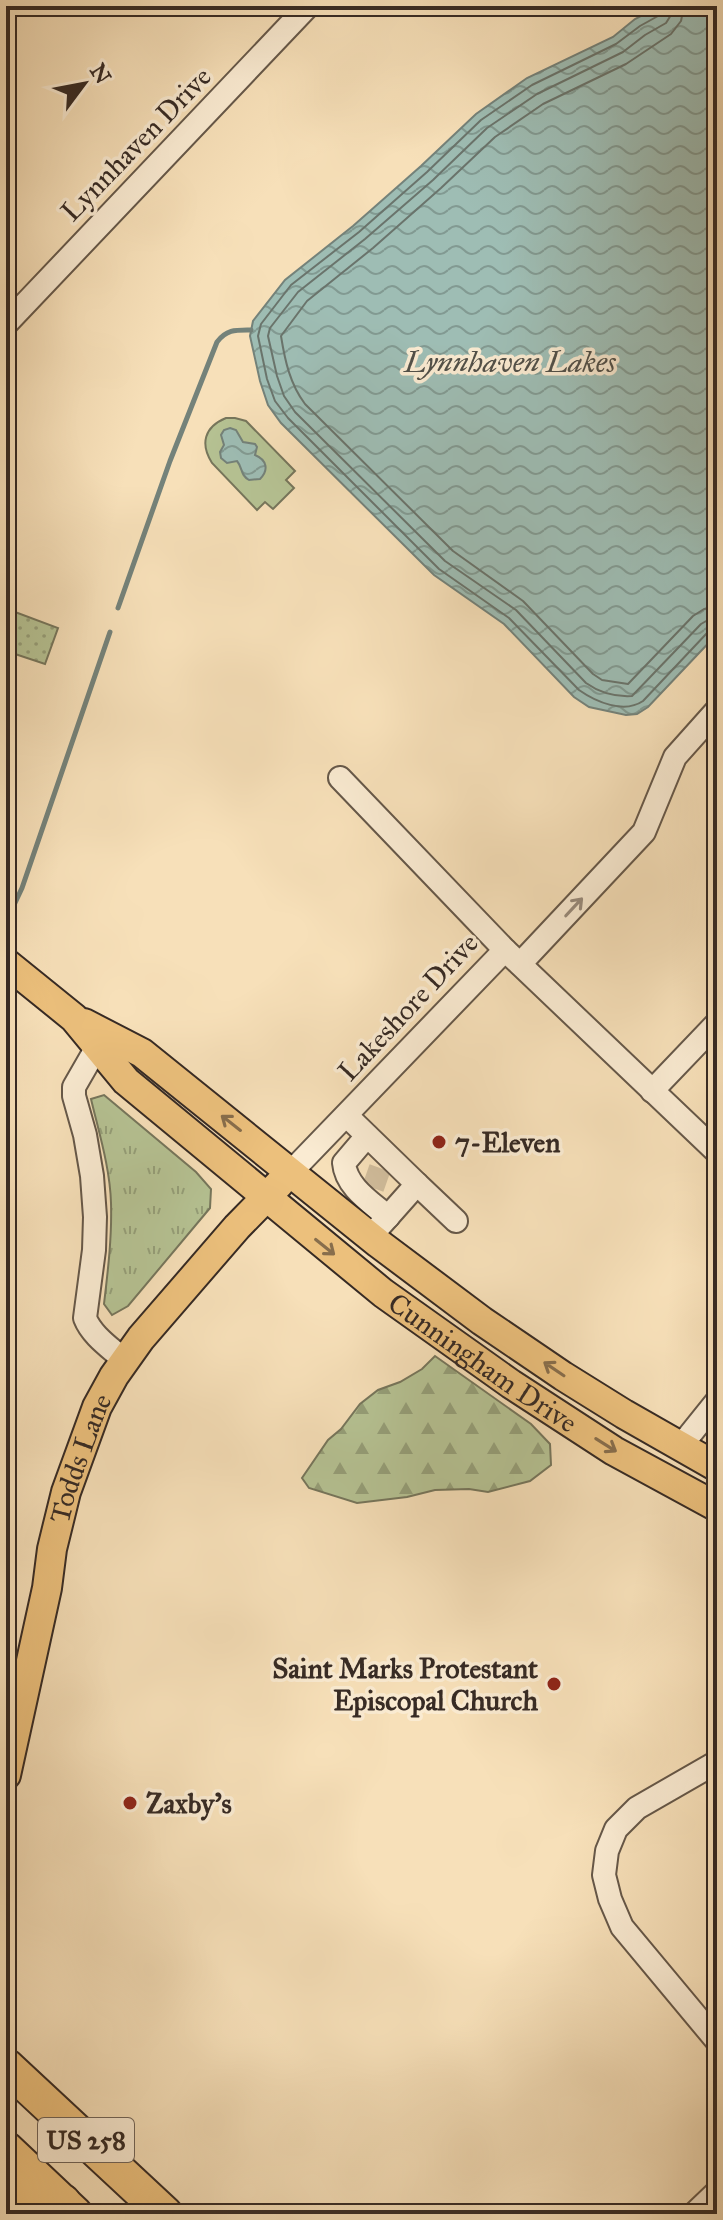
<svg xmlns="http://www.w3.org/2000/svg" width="723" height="2220" viewBox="0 0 723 2220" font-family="'IM FELL Great Primer',serif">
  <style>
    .grass { fill: url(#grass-tufts); stroke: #76765c; stroke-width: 2 }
    .forest { fill: url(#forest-firs); stroke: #76765c; stroke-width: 2 }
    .park { fill: url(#park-dots); stroke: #76765c; stroke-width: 2 }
    .garden { fill: #b6c394; stroke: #76765c; stroke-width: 2 }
    .water { fill: url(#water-waves); stroke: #74827a; stroke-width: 2 }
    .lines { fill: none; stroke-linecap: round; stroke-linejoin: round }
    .shore { stroke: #6a746c; stroke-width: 2 }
    .stream { stroke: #74827a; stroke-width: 5 }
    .minor-tunnel { stroke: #d0bc9b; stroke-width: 22; stroke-dasharray: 22 11; stroke-linecap: butt }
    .minor-casing { stroke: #665849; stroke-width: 26 }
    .major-casing { stroke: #362a24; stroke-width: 32 }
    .highway-casing { stroke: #362a24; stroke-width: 38 }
    .minor { stroke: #faebd2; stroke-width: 22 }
    .major { stroke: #ecc07c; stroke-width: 28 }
    .highway { stroke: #ecc07c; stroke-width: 34 }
    .oneway { stroke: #988a7b }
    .oneway2 { stroke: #886e4c }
    .poi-dot { fill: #8f2418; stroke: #faebd2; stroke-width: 3 }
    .labels { text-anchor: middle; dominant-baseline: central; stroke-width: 7; stroke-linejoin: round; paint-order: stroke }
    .shield { fill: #faebd2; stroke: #716458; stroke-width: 2 }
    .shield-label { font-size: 26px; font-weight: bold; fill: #362a24 }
    .street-label { font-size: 28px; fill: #362a24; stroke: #faebd2 }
    .poi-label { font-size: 28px; font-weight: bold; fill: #362a24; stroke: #faebd2; text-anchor: start }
    .water-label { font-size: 30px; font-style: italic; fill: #504f48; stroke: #faebd2 }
  </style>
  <defs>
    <pattern id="grass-tufts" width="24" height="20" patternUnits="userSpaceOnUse" patternTransform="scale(2)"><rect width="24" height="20" fill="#b6c394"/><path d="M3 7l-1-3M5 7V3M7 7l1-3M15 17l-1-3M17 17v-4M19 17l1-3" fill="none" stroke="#959f79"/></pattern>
    <pattern id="forest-firs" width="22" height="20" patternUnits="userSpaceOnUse" patternTransform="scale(2)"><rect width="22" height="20" fill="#b6c394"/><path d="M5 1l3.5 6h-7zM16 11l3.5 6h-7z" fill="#959f79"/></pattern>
    <pattern id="park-dots" width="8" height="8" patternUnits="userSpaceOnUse" patternTransform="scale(2)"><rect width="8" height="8" fill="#b6c394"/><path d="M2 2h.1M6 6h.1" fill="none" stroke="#959f79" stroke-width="1.8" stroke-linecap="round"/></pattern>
    <pattern id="water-waves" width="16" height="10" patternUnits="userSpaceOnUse" patternTransform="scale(2)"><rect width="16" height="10" fill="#9ebdb4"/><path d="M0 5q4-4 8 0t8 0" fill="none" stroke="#829a92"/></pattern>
  </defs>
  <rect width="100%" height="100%" fill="#f7e0b9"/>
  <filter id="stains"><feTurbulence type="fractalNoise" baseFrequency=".0025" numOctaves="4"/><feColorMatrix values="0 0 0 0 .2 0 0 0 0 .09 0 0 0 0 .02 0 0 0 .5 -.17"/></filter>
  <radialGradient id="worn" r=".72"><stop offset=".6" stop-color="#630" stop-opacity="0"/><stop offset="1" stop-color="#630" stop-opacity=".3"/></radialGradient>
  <path class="grass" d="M104,1095L196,1172L211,1189L210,1208L128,1306L112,1315L104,1304C108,1270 112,1237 111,1203C110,1168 99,1133 91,1099Z"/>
  <polygon class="forest" points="435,1356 531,1424 550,1444 551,1465 530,1481 488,1492 469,1489 435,1490 407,1497 357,1503 309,1488 302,1478 328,1440 341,1429 360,1404 378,1390 400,1382 422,1369"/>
  <polygon class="park" points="7,609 58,628 45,664 6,651"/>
  <path class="garden" d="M226,418H235L246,421L295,471L286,480L294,488L273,509L265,502L257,510L212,463C200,444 204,427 226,418Z"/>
  <g class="water">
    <polygon points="660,6 717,6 717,634 648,707 637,714 626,715 589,707 574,697 504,624 434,575 281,423 268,405 260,381 250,336 253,321 285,280 353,226 421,166 476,114 527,78 613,37 635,19"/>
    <path d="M230,428L236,430L243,442L255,444L257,447L255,455C267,460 269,470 260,479L249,480C240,475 243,468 237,461L227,463L221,458L220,452L224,445L221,435L224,430Z"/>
  </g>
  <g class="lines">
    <g class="shore">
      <path d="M662,6L658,16L640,26L616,44L532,85L481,120L427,172L359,232L291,285L261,324L258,336L267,379L275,401L288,418L439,569L509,618L579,690C596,702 624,714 643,701L708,632L717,629"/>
      <path d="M672,6L671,15L666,23L645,35L623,52L537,94L487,128L433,180L365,239L298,292L270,328L268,336L277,376L284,396L295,412L445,561L516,610L586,683C600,693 615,697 632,696L701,624L708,620L717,619"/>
      <path d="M684,6L681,21L671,34L626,64L543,104L495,137L441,188L373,248L307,301L281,336C285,361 290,384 305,404L453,551L523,601L593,674L602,680L628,684L693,616L704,609L717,607"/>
    </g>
    <g class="stream">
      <path d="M118,608L170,461L217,342C227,329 236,330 251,330"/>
      <polyline points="6,922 22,888 110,632"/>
    </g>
    <polyline class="minor-tunnel" points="373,1188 380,1168"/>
    <defs>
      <g id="minor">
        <polyline points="6,324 308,6"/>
        <polyline points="340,778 505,950 717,1152"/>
        <polyline points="520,964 644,832 675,757 717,710"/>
        <path d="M97,1047L74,1087V1096L85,1135L92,1176L95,1217L94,1250L85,1318C92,1336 111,1348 125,1361"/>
        <polyline points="652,1091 717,1023"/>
        <polyline points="347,1116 417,1184 370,1237"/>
        <path d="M367,1136L344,1163C346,1187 371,1202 388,1217"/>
        <polyline points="291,1172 505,950"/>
        <polyline points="417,1184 456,1221"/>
        <polyline points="680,1447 717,1401"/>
        <polyline points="717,1762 637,1808 616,1829 607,1851 604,1875 610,1899 622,1927 717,2041"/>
        <polyline points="694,2214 717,2192"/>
      </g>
      <g id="major">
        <path id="s1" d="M6,963L74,1018L126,1081L383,1293L511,1384L614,1451L717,1507"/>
        <polyline points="84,1023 142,1053 378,1243 482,1321 563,1376 624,1414 717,1467"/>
        <path id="s2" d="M6,1775L47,1588L52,1549L66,1492L97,1407L114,1376L141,1338L237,1227L279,1184"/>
      </g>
      <g id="highway">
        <polyline points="6,2066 165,2214"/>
        <polyline points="6,2149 75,2214"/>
        <polyline points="6,2196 24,2195 63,2202"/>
      </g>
    </defs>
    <use href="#minor" class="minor-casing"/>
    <use href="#major" class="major-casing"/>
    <use href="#highway" class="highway-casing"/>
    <use href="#minor" class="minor"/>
    <use href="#major" class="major"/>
    <use href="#highway" class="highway"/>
  </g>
  <defs><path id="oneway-shaft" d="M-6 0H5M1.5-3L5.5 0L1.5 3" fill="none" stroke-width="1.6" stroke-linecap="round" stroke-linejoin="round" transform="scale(2)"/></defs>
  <use class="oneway" href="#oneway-shaft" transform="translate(574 907) rotate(-47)"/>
  <g class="oneway2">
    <use href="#oneway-shaft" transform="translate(231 1123) rotate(-142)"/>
    <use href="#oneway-shaft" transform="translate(325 1247) rotate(39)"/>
    <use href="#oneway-shaft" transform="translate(554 1369) rotate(-146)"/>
    <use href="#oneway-shaft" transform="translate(606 1445) rotate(32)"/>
  </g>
  <g class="poi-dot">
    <circle cx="439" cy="1142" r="8"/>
    <circle cx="554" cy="1684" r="8"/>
    <circle cx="130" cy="1803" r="8"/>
  </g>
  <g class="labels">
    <rect class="shield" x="38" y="2118" width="96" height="44" rx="6"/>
    <g class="shield-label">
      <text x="86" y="2140">US 258</text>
    </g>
    <g class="street-label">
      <text transform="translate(136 144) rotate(-46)">Lynnhaven Drive</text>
      <text transform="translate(408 1007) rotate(-47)">Lakeshore Drive</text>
      <text stroke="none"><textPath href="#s1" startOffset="624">Cunningham Drive</textPath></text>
      <text stroke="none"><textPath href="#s2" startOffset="326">Todds Lane</textPath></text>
    </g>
    <g class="poi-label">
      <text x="455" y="1142">7-Eleven</text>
      <text x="538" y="1668" text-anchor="end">Saint Marks Protestant<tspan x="538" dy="32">Episcopal Church</tspan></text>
      <text x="146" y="1803">Zaxby's</text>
    </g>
    <g class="water-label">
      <text x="510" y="362">Lynnhaven Lakes</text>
    </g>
  </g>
  <rect width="723" height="2220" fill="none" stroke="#f7e0b9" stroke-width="32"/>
  <rect x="8" y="8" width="707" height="2204" fill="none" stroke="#362a24" stroke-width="4"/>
  <rect x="16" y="16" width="691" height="2188" fill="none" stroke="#362a24" stroke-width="2"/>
  <g transform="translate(84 84) rotate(58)" stroke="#faebd2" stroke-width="6" paint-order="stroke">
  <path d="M0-6L14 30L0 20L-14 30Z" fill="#362a24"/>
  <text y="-12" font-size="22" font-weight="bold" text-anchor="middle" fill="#362a24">N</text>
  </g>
  <rect width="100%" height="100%" filter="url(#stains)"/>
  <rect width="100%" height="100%" fill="url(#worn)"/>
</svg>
